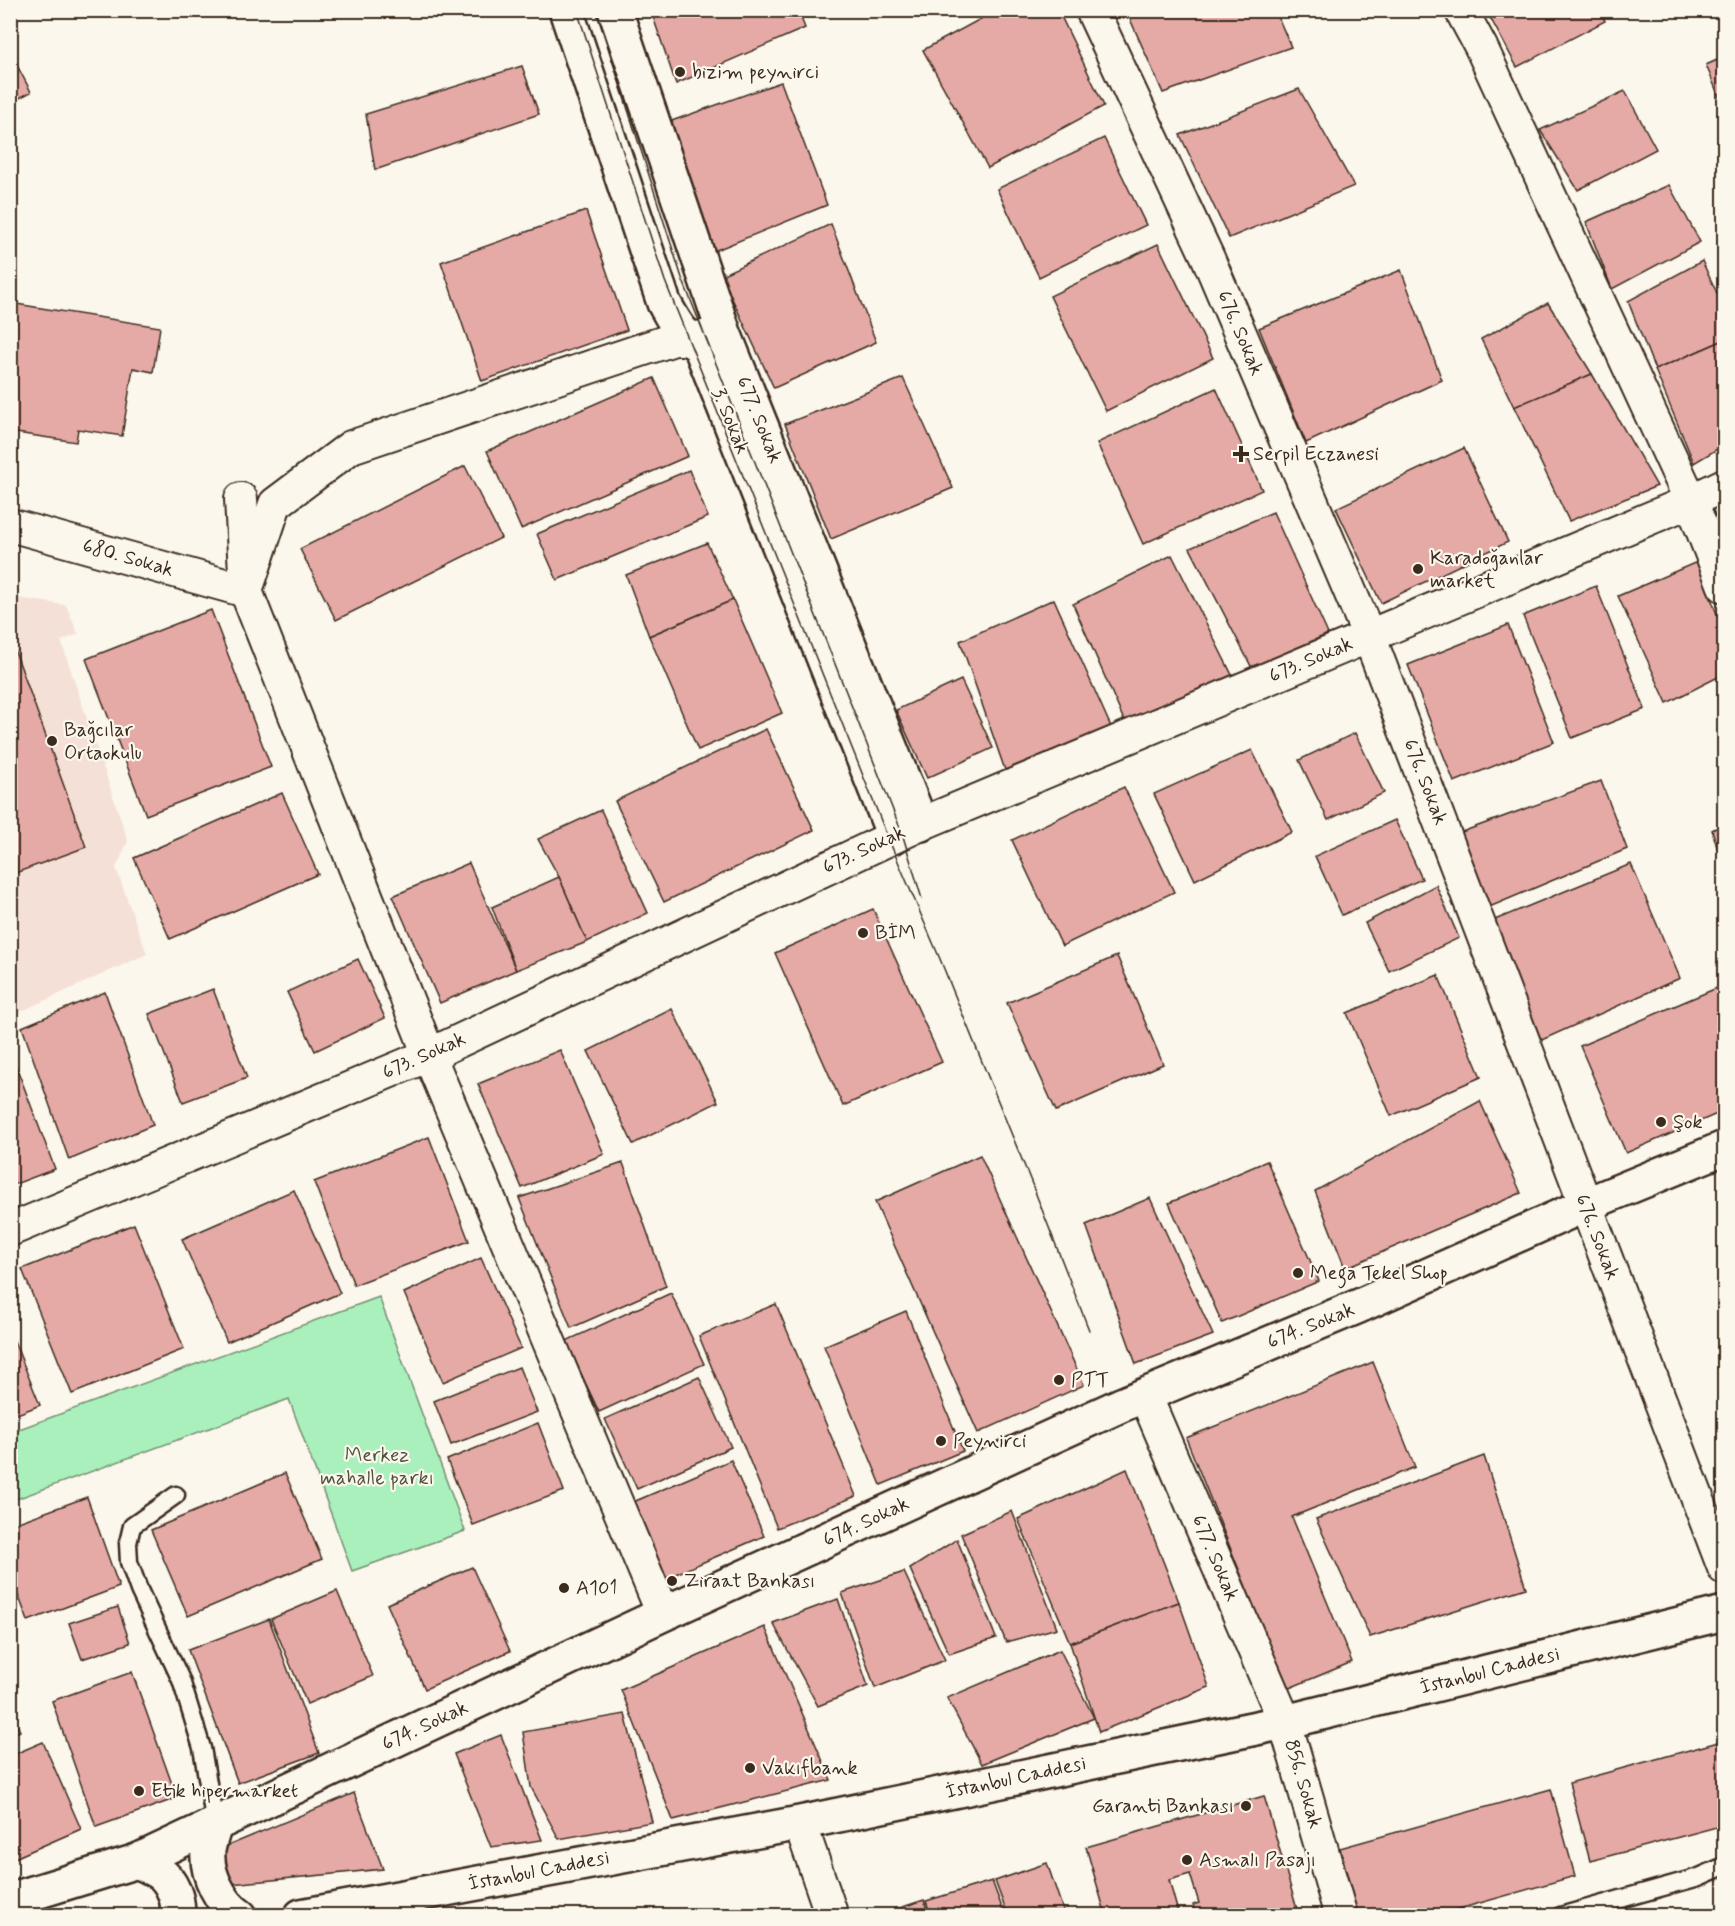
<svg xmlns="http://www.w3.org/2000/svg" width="1735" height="1926" viewBox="0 0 1735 1926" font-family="Mynerve,sans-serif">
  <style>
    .built { fill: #f4e0d7 }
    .green { fill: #aaf0bc; stroke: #728d6d; stroke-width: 1.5 }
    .building { fill: #e5aaa6; stroke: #3b2a1e; stroke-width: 1.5 }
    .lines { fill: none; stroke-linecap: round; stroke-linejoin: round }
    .lane-casing { stroke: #3b2a1e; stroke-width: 21 }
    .street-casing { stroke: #3b2a1e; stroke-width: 36 }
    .secondary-casing { stroke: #3b2a1e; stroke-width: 38 }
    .lane { stroke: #fbf7ec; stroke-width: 16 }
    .street { stroke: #fbf7ec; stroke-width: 32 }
    .secondary { stroke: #fbf7ec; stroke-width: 33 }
    .tram { stroke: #3b2a1e; stroke-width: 1.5 }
    .poi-dot { fill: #3b2a1e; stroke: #fbf7ec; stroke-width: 2 }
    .labels { text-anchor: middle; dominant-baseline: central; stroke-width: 4.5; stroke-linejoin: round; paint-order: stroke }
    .poi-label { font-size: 20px; fill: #3b2a1e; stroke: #fbf7ec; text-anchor: start }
    .street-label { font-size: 20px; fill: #3b2a1e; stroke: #fbf7ec }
    .park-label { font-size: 20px; fill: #51523e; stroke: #fbf7ec }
  </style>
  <rect width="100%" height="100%" fill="#fbf7ec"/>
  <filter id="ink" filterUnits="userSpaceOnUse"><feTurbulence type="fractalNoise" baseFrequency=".0167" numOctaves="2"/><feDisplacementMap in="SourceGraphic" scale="12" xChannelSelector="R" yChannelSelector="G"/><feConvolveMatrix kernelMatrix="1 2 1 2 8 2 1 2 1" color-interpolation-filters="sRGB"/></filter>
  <g filter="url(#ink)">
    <polygon class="built" points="10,597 66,605 78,634 61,641 128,841 116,868 147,954 11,1016"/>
    <polygon class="green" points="379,1297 465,1531 352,1571 289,1399 11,1501 11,1432"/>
    <g class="building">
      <polygon points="661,10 798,10 805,28 676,84 652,14"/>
      <polygon points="997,10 1058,10 1104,106 988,168 923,50"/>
      <polygon points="1126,10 1275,10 1291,47 1163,93"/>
      <polygon points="1486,10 1600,10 1605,21 1517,67"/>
      <polygon points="10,52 31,92 10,103"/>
      <polygon points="1724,57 1724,109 1706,65"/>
      <polygon points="522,66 539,114 375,170 366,114"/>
      <polygon points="781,82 827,205 714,251 666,123"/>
      <polygon points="1299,89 1354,186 1229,238 1180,135"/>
      <polygon points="1625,91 1656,149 1578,190 1540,130"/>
      <polygon points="1104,138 1146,225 1039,277 997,189"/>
      <polygon points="1669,185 1700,242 1612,289 1586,222"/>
      <polygon points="586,211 627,330 482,381 441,262"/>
      <polygon points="831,224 876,342 774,388 721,275"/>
      <polygon points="1158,244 1213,358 1106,411 1050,296"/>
      <polygon points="1702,261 1724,308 1724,340 1655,370 1628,301"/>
      <polygon points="1401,270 1442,380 1306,443 1259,328"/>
      <polygon points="10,303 160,327 153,372 133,368 122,436 78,429 76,442 10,432"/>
      <polygon points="1548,303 1592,374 1514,407 1481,339"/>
      <polygon points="1724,340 1724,445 1694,463 1655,370"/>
      <polygon points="1592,374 1657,486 1569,521 1514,407"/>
      <polygon points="654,378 688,456 521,529 487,451"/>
      <polygon points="903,378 953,488 831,539 785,424"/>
      <polygon points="1216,388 1262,490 1143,544 1097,443"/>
      <polygon points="1464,448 1508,542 1381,603 1336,508"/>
      <polygon points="465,466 501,538 336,620 300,549"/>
      <polygon points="689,470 708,517 557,580 537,534"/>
      <polygon points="1273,512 1328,634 1252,668 1190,548"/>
      <polygon points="707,543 733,600 649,636 626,575"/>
      <polygon points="1172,555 1232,675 1126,725 1073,604"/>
      <polygon points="1697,562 1724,632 1724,674 1667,703 1618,596"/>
      <polygon points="1596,586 1645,709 1572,738 1523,616"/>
      <polygon points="1054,599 1111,727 1005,770 960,641"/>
      <polygon points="733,600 782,713 698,750 649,636"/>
      <polygon points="211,610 271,767 146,815 86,659"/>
      <polygon points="1508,625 1554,742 1454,782 1408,665"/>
      <polygon points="10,637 86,847 10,875"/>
      <polygon points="961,680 993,748 927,778 896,710"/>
      <polygon points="766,729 814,830 664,902 615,801"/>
      <polygon points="1355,733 1384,793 1328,820 1299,760"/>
      <polygon points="1252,750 1292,832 1195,880 1154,794"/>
      <polygon points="1601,781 1627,849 1487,908 1459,833"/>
      <polygon points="1124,787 1174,892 1062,946 1012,840"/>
      <polygon points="282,793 318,874 170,939 134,858"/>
      <polygon points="601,810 648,913 587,942 559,877 538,839"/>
      <polygon points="1395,820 1422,879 1342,915 1315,856"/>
      <polygon points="1724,824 1724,871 1712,830"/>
      <polygon points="469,863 516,970 440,1003 393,896"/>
      <polygon points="1631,864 1680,978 1535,1043 1490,922"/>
      <polygon points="559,877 587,942 516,970 492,907"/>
      <polygon points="1436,885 1459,938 1389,971 1365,923"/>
      <polygon points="873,909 942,1062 843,1106 775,953"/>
      <polygon points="1117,956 1163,1064 1056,1111 1007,1003"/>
      <polygon points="358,959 385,1018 315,1051 287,992"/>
      <polygon points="1438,975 1481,1077 1391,1116 1347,1013"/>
      <polygon points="1724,985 1724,1111 1626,1153 1580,1046"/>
      <polygon points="213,989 247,1078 183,1102 149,1014"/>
      <polygon points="105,992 153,1125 69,1160 22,1027"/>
      <polygon points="672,1009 718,1102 633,1144 588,1051"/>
      <polygon points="10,1050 55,1169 10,1186"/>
      <polygon points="560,1050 604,1154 522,1188 478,1084"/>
      <polygon points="1480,1101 1521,1193 1345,1268 1315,1191"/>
      <polygon points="429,1137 469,1241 354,1285 314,1182"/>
      <polygon points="980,1155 1084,1385 978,1433 875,1202"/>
      <polygon points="1267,1161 1319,1281 1222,1323 1169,1203"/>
      <polygon points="623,1163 666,1286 571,1328 519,1198"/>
      <polygon points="294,1190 340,1293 227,1342 182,1239"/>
      <polygon points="1150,1198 1213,1335 1136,1364 1086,1225"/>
      <polygon points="134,1224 184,1349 72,1394 22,1269"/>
      <polygon points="481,1258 521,1348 443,1382 404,1293"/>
      <polygon points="671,1293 704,1364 599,1412 566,1341"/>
      <polygon points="776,1304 856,1496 777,1528 699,1336"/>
      <polygon points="906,1311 963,1451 881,1485 824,1346"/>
      <polygon points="10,1331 40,1405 10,1417"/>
      <polygon points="1373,1362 1415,1467 1292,1517 1352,1662 1287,1689 1186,1438"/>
      <polygon points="519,1367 537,1412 451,1445 434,1401"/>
      <polygon points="699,1377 731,1447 637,1489 605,1419"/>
      <polygon points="538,1423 564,1491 473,1525 447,1460"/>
      <polygon points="1484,1456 1526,1588 1370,1637 1316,1519"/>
      <polygon points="731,1460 764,1536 664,1579 631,1503"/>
      <polygon points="1127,1469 1179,1602 1070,1643 1018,1519"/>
      <polygon points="285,1473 322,1559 188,1616 151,1530"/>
      <polygon points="87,1497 119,1587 28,1621 10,1573 10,1525"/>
      <polygon points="1012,1511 1057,1628 1006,1642 961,1534"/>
      <polygon points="957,1539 996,1638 949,1654 910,1569"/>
      <polygon points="472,1567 510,1651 425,1689 387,1604"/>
      <polygon points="904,1572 945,1660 875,1688 842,1593"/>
      <polygon points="337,1591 373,1676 307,1704 271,1619"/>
      <polygon points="838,1599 868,1686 818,1706 773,1623"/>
      <polygon points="1179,1602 1209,1687 1099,1732 1070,1643"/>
      <polygon points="118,1607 130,1643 82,1659 69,1623"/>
      <polygon points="269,1619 319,1753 238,1783 188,1650"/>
      <polygon points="765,1627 831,1780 673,1820 621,1690"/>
      <polygon points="1060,1650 1094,1718 982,1764 947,1698"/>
      <polygon points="132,1672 177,1798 96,1827 52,1701"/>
      <polygon points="10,1709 20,1731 10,1735"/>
      <polygon points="625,1714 652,1822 559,1839 531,1787 523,1732"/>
      <polygon points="501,1735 542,1840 491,1847 454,1754"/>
      <polygon points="1722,1741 1724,1750 1724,1825 1590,1861 1569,1783"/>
      <polygon points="43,1742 81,1829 10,1860 10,1756"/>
      <polygon points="1551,1789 1575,1876 1434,1916 1358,1916 1340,1848"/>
      <polygon points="354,1793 383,1869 231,1884 213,1852"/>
      <polygon points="1264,1796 1299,1916 1196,1916 1193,1905 1199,1903 1190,1874 1169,1880 1179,1916 1106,1916 1086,1847"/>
      <polygon points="1047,1863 1065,1916 1008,1916 995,1881"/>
      <polygon points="992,1881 1005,1916 931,1916 926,1901"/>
      <polygon points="924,1900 929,1916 875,1916"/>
      <polygon points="806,1908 808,1916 767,1916"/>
    </g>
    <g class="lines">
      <defs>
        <g id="lane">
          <polyline points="176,1495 132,1526 128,1543 129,1562 139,1590 181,1680 202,1748 215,1824"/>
          <polyline points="1560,1916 1699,1877 1724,1866"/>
        </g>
        <g id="street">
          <polyline points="1092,10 1208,258 1369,636 1724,1568"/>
          <polyline points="1461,10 1481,47 1691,501 1724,586"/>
          <polyline points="10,525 246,591 241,499"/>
          <polyline points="10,1230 429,1055 921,824 1691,501 1724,485"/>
          <polyline points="1145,1395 1285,1722 1341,1916"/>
          <polyline points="663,1614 429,1055 246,591 275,504 351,447 674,339 688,339 709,336"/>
          <polyline points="800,1823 832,1916"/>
        </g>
        <g id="secondary">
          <path d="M566,10L664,303C674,321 681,336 700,346L894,836"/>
          <polyline points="615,10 724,333 921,824"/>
          <path d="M215,1824C213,1833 209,1842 208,1851C206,1874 221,1904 240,1916"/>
          <path d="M137,1861C144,1864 152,1868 159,1872C172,1881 180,1901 177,1916"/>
          <polyline points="10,1900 137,1861 663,1614 1121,1405 1359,1306 1585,1205 1724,1148"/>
          <polyline points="301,1916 800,1823 1285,1722 1724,1613"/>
        </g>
      </defs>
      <use href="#lane" class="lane-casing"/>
      <use href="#street" class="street-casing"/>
      <use href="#secondary" class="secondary-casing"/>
      <use href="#lane" class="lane"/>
      <use href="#street" class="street"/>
      <use href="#secondary" class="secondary"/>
      <g class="tram">
        <polyline points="577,10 665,281 888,838 940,959 1034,1189 1089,1330"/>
        <polyline points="596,10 682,278 902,833 922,899"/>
      </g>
    </g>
  </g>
  <g class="poi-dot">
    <circle cx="680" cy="72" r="6"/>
    <path d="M1238 445h6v6h6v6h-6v6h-6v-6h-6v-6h6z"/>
    <circle cx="1418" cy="569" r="6"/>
    <circle cx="52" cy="741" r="6"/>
    <circle cx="863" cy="933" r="6"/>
    <circle cx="1661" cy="1122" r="6"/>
    <circle cx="1298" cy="1273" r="6"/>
    <circle cx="1059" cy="1380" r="6"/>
    <circle cx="941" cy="1441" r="6"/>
    <circle cx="672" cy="1581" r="6"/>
    <circle cx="564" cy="1588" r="6"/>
    <circle cx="750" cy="1768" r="6"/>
    <circle cx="139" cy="1791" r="6"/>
    <circle cx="1246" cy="1806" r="6"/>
    <circle cx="1187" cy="1860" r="6"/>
  </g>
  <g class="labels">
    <g class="poi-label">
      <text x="692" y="72">bizim peynirci</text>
      <text x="1253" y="454">Serpil Eczanesi</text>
      <text x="1430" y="558">Karadoğanlar<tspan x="1430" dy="23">market</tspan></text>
      <text x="64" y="730">Bağcılar<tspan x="64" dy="23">Ortaokulu</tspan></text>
      <text x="875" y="933">BİM</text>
      <text x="1673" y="1122">Şok</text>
      <text x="1310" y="1273">Mega Tekel Shop</text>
      <text x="1071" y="1380">PTT</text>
      <text x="953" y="1441">Peynirci</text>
      <text x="684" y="1581">Ziraat Bankası</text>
      <text x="576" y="1588">A101</text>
      <text x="762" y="1768">Vakıfbank</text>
      <text x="151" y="1791">Etik hipermarket</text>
      <text x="1234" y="1806" text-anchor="end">Garanti Bankası</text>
      <text x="1199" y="1860">Asmalı Pasajı</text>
    </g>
    <g class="street-label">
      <text transform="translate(1240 333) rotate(67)">676. Sokak</text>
      <text transform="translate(759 420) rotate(68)">677. Sokak</text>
      <text transform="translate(730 421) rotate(68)">3. Sokak</text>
      <text transform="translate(128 558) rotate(16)">680. Sokak</text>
      <text transform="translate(1311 660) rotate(-23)">673. Sokak</text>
      <text transform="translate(1425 782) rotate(69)">676. Sokak</text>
      <text transform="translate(864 850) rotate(-25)">673. Sokak</text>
      <text transform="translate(424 1056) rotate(-24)">673. Sokak</text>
      <text transform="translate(1597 1237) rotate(69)">676. Sokak</text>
      <text transform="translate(1311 1326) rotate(-22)">674. Sokak</text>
      <text transform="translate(866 1522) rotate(-25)">674. Sokak</text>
      <text transform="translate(1215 1558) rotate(67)">677. Sokak</text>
      <text transform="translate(1490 1671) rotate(-14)">İstanbul Caddesi</text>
      <text transform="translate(425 1726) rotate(-25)">674. Sokak</text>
      <text transform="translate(1016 1778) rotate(-12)">İstanbul Caddesi</text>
      <text transform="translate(1303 1784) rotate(74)">856. Sokak</text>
      <text transform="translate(539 1871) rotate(-11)">İstanbul Caddesi</text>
    </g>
    <g class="park-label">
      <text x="377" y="1455">Merkez<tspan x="377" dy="23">mahalle parkı</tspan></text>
    </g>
  </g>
  <rect width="1735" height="1926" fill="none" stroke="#fbf7ec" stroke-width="36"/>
  <rect x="18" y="18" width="1699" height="1890" fill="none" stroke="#3b2a1e" stroke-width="2" filter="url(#ink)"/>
</svg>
